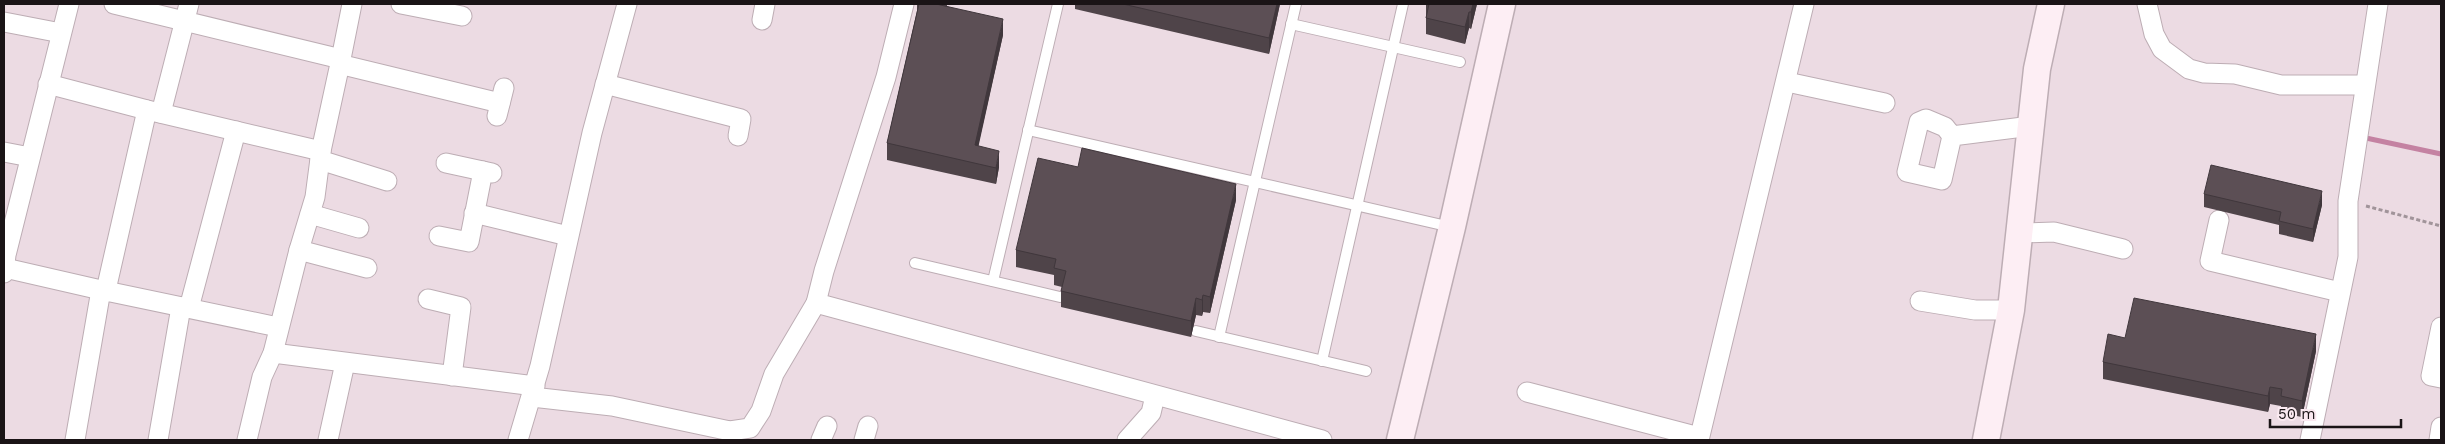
<svg xmlns="http://www.w3.org/2000/svg" width="2445" height="444" viewBox="0 0 2445 444" font-family="'Work Sans',sans-serif">
  <style>
    .lines { fill: none; stroke-linecap: round; stroke-linejoin: round }
    .stream { stroke: #c482a2; stroke-width: 5 }
    .lane-casing { stroke: #bdadb4; stroke-width: 12 }
    .street-casing { stroke: #bdadb4; stroke-width: 21 }
    .secondary-casing { stroke: #bdadb4; stroke-width: 29 }
    .path { stroke: #a1949a; stroke-width: 3; stroke-dasharray: 4 2.5; stroke-linecap: butt }
    .lane { stroke: #fff; stroke-width: 10 }
    .street { stroke: #fff; stroke-width: 19 }
    .secondary { stroke: #fdeef4; stroke-width: 26 }
    .wall { fill: #4f4449 }
    .shaded-wall { fill: #40373c }
    .building { fill: #5c4f55; stroke: #40373c }
  </style>
  <rect width="100%" height="100%" fill="#ecdbe3"/>
  <g class="lines">
    <polyline class="stream" points="2366,138 2441,154"/>
    <defs>
      <g id="lane">
        <polyline points="1291,24 1460,62"/>
        <polyline points="1028,130 1451,227"/>
        <polyline points="915,263 1060,297"/>
        <polyline points="993,281 1058,4"/>
        <polyline points="1196,331 1366,371"/>
        <polyline points="1219,337 1296,4"/>
        <polyline points="1322,361 1403,4"/>
      </g>
      <g id="street">
        <polyline points="114,4 341,59 321,151 315,197 299,250 273,353 262,377 247,440"/>
        <polyline points="401,4 462,16"/>
        <polyline points="904,4 886,77 824,271 816,303 1322,440"/>
        <polyline points="2147,4 2154,34 2162,49 2189,69 2204,73 2235,74 2281,85 2365,85"/>
        <polyline points="762,20 765,4"/>
        <polyline points="4,22 61,33"/>
        <polyline points="341,59 352,4"/>
        <polyline points="339,64 500,103"/>
        <polyline points="1787,82 1885,103"/>
        <polyline points="48,84 147,110 321,151"/>
        <polyline points="605,84 741,119 738,136"/>
        <polyline points="161,113 189,4"/>
        <polyline points="497,116 504,88"/>
        <polyline points="1952,136 1945,127 1926,119 1919,122 1907,172 1942,180 1952,136 2031,126"/>
        <polyline points="4,152 30,157"/>
        <polyline points="320,160 387,181"/>
        <polyline points="446,163 492,173"/>
        <polyline points="474,213 568,236"/>
        <polyline points="310,214 359,228"/>
        <polyline points="2219,220 2210,261 2340,292"/>
        <polyline points="2021,233 2054,232 2123,249"/>
        <polyline points="439,236 469,242 483,171"/>
        <polyline points="299,250 367,268"/>
        <polyline points="5,268 101,290"/>
        <polyline points="4,273 6,255 69,4"/>
        <polyline points="106,290 147,110"/>
        <polyline points="428,299 461,307 452,376"/>
        <polyline points="1920,301 1975,310 2011,310"/>
        <polyline points="189,308 236,131"/>
        <polyline points="2441,327 2431,376 2441,378"/>
        <polyline points="273,353 535,386"/>
        <polyline points="1527,392 1699,437"/>
        <polyline points="532,397 612,406 730,431 750,428 761,411 774,374 816,303"/>
        <polyline points="75,440 101,290 278,327"/>
        <polyline points="158,440 181,307"/>
        <polyline points="328,440 345,363"/>
        <polyline points="518,440 540,366 592,133 627,4"/>
        <polyline points="821,440 827,426"/>
        <polyline points="864,440 868,426"/>
        <polyline points="1127,440 1151,413 1155,396"/>
        <polyline points="1699,440 1804,4"/>
        <polyline points="2310,440 2348,257 2348,201 2378,4"/>
        <polyline points="2439,440 2441,427"/>
      </g>
      <g id="secondary">
        <polyline points="1400,440 1452,227 1502,4"/>
        <polyline points="1986,440 2011,310 2037,69 2051,4"/>
      </g>
    </defs>
    <use href="#lane" class="lane-casing"/>
    <use href="#street" class="street-casing"/>
    <use href="#secondary" class="secondary-casing"/>
    <polyline class="path" points="2366,206 2441,226"/>
    <use href="#lane" class="lane"/>
    <use href="#street" class="street"/>
    <use href="#secondary" class="secondary"/>
  </g>
  <g class="wall">
    <polygon points="917,4 947,4 947,6 1003,35 978,146 999,167 996,184 887,160 887,143 917,11"/>
    <polygon points="1075,4 1280,4 1269,54 1075,9"/>
    <polygon points="1426,4 1477,4 1471,29 1469,28 1465,44 1426,34"/>
    <polygon points="1078,167 1236,200 1210,313 1203,312 1202,316 1196,315 1191,337 1061,307 1061,291 1062,287 1054,285 1054,275 1016,267 1016,250"/>
    <polygon points="2204,194 2322,205 2313,242 2279,234 2279,225 2204,207"/>
    <polygon points="2125,338 2316,351 2302,417 2281,413 2281,406 2270,404 2268,412 2103,379 2103,362"/>
  </g>
  <g class="shaded-wall">
    <polygon points="1277,4 1280,4 1269,54 1269,38"/>
    <polygon points="1473,4 1477,4 1471,29 1471,12"/>
    <polygon points="1469,12 1469,28 1465,44 1465,27"/>
    <polygon points="1003,19 1003,35 975,162 975,145"/>
    <polygon points="999,151 999,167 996,184 996,168"/>
    <polygon points="1236,184 1236,200 1210,313 1210,297"/>
    <polygon points="2322,191 2322,205 2313,242 2313,229"/>
    <polygon points="1203,295 1203,312 1202,316 1202,300"/>
    <polygon points="1196,298 1196,315 1191,337 1191,321"/>
    <polygon points="2316,334 2316,351 2302,417 2302,401"/>
    <polygon points="2270,387 2270,404 2268,412 2268,396"/>
  </g>
  <g class="building">
    <polygon points="919,4 936,4 1003,19 975,145 999,151 996,168 887,143"/>
    <polygon points="1123,4 1277,4 1269,38"/>
    <polygon points="1429,4 1473,4 1471,12 1469,12 1465,27 1426,18"/>
    <polygon points="1082,148 1236,184 1210,297 1203,295 1202,300 1196,298 1191,321 1061,291 1066,271 1054,268 1056,259 1016,250 1038,158 1078,167"/>
    <polygon points="2211,165 2322,191 2313,229 2279,221 2281,212 2204,194"/>
    <polygon points="2134,298 2316,334 2302,401 2281,396 2282,389 2270,387 2268,396 2103,362 2108,334 2125,338"/>
  </g>
  <rect width="2445" height="444" fill="none" stroke="#1a1416" stroke-width="10"/>
  <path d="M2270 419v8h131v-8" fill="none" stroke="#1a1416" stroke-width="2.5"/>
  <text x="2278" y="419" font-size="15" fill="#1a1416" stroke="#fae9f0" stroke-width="4" paint-order="stroke">50 m</text>
</svg>
